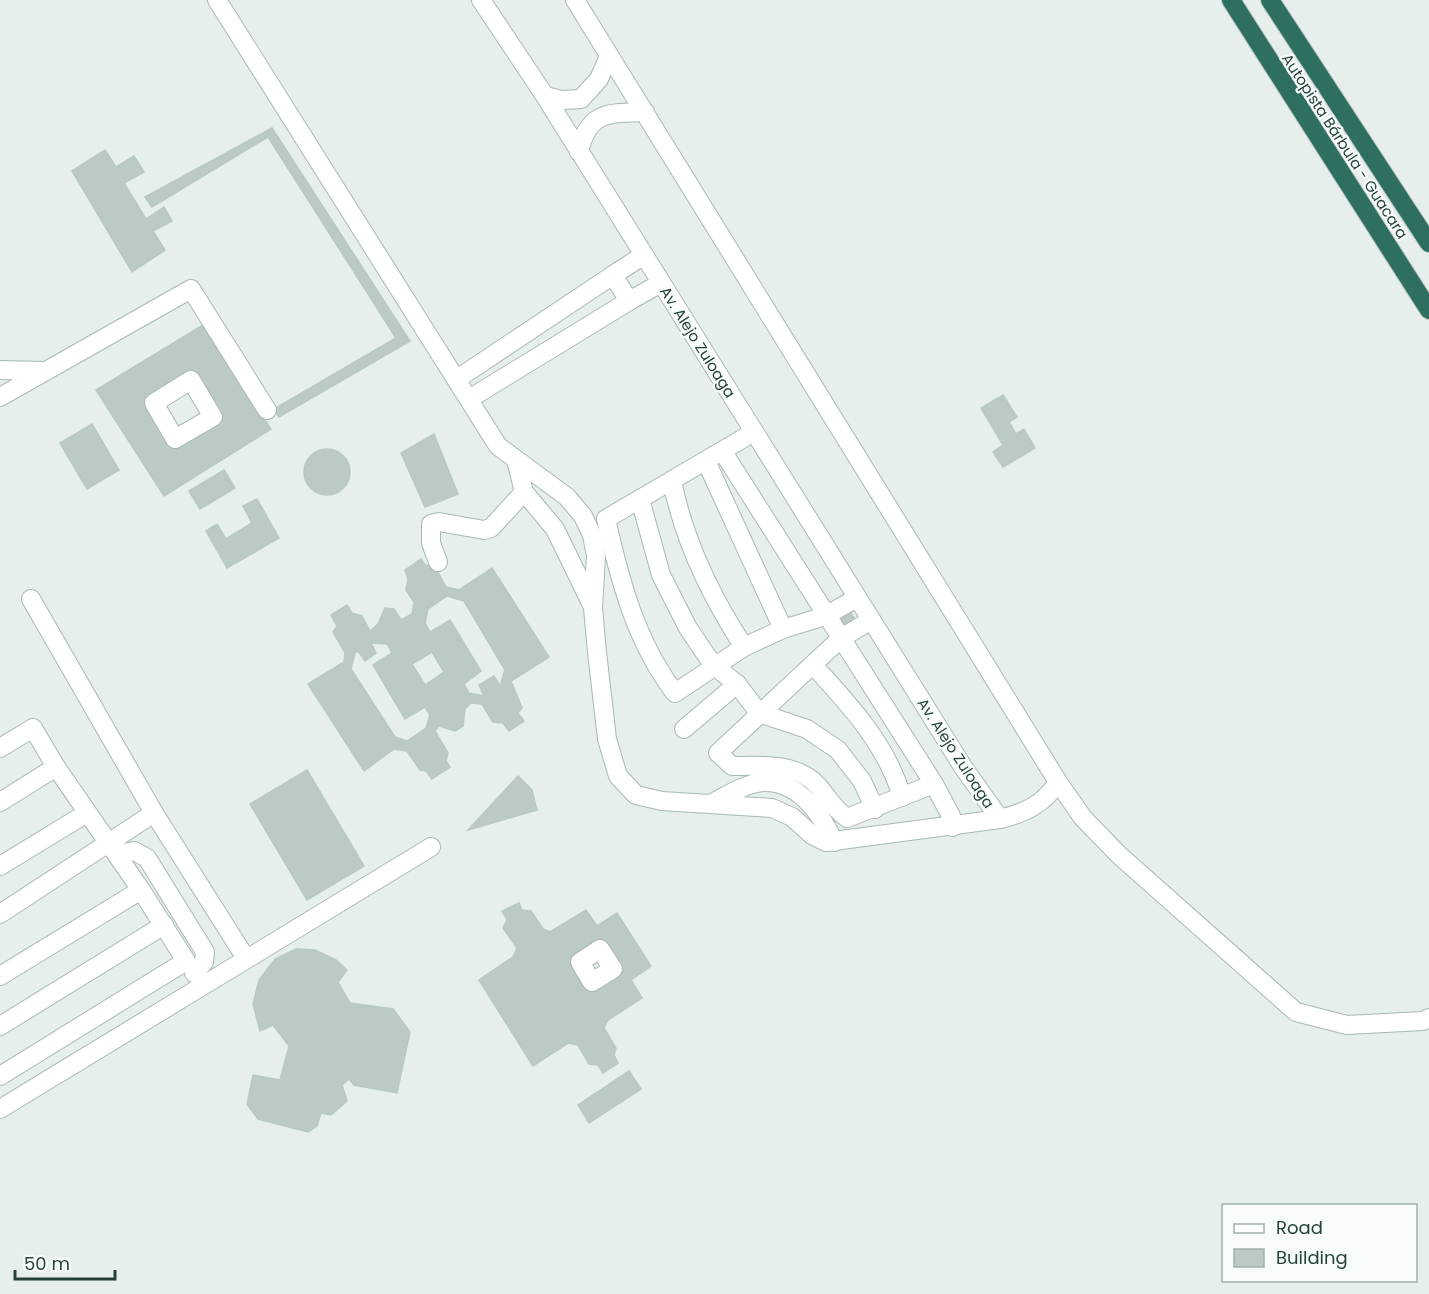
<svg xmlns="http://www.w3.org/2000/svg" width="1429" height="1294" viewBox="0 0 1429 1294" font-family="Poppins,sans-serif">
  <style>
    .building { fill: #bbcac4; stroke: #b8c9c2; stroke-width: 1.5; fill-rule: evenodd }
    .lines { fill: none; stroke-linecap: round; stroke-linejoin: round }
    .minor-casing { stroke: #a8b8b2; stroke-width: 20 }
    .highway-casing { stroke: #c2cac8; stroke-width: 20 }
    .minor { stroke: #fff; stroke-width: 18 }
    .highway { stroke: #2f6f62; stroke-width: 18 }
    .labels { text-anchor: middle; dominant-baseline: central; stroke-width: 4.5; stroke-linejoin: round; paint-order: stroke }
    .street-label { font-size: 15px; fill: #24423a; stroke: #f7fbf9 }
  </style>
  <rect width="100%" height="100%" fill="#e6efeb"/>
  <g class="building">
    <polygon points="272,128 410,341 279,417 274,409 396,338 268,137 152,207 145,197"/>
    <polygon points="105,150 116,167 134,156 144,172 124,183 146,219 164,207 172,221 153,231 165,250 132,272 72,171"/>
    <path d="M203,325L271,429L164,496L96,390ZM191,380L213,417L175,439L154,403Z"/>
    <polygon points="1003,395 1017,417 1009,422 1016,434 1024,429 1035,448 1003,467 993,452 1003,445 981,408"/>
    <polygon points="92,424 119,470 87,489 60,443"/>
    <polygon points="434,434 458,494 425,507 401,453"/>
    <circle cx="327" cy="472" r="23"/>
    <polygon points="224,470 235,488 200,509 189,491"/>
    <polygon points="257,499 279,538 227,568 206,531 217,524 226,539 252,523 243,506"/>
    <path d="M421,559L425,565L435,567L446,587L459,590L492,568L549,657L511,681L522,708L518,713L524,721L509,731L503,723L493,722L482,704L471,703L465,709L463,726L455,731L439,726L435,731L448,753L446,761L450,767L432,779L426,771L420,770L407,751L394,749L364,771L308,684L344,662L345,653L333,632L337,626L331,615L347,605L352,613L362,616L370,631L378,624L385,608L394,609L401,620L412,614L414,602L406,590L408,579L405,570ZM447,596L464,601L505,670L500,686L494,676L479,685L484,696L469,693L464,684L481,671L450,620L430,632L425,623L428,609ZM371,643L387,644L392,653L373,665L405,719L425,707L430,715L426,728L407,741L395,737L351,669L355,653L358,651L365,661L376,653ZM432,652L444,672L425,685L412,664Z"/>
    <polygon points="847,607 859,626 843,635 832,616"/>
    <polygon points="307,770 364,866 307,900 250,804"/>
    <polygon points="518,776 532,790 537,810 468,830"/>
    <path d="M519,903L522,910L531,911L543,929L550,932L586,910L597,926L617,913L651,966L631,980L642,998L608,1020L604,1028L616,1048L614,1055L618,1063L603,1073L598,1065L589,1064L578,1045L568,1043L533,1066L479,980L513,957L517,948L503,928L507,920L502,911ZM600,949L613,969L592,982L580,962Z"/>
    <polygon points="296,949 315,950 336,960 347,970 338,982 350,1003 393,1009 410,1032 397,1093 354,1085 349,1079 342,1085 347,1101 331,1115 321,1113 317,1126 308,1132 258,1119 247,1104 253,1075 280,1080 289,1046 273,1025 260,1031 253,1004 259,980 275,959"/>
    <polygon points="629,1071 641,1089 589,1123 578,1105"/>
  </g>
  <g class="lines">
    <defs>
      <g id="minor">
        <polyline points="217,0 498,446 567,497 583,516 592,535 596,556 593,608 597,652 607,739 618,776 636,795 662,801 772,808 792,817 812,835 826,842 1000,819"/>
        <path d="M481,0L545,96L963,767L1000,819C1025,813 1044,804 1058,782"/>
        <polyline points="575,0 1058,782 1083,818 1119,855 1296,1012 1347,1025 1423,1021 1429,1018"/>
        <polyline points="545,96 562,100 581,99 599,79 609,56"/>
        <path d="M579,152C588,111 609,113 645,112"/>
        <polyline points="613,275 644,255"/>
        <polyline points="629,301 661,283"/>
        <polyline points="0,370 44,371"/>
        <polyline points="457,379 613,275 629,301 469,399"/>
        <polygon points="191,380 213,417 175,439 154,403"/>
        <polyline points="0,397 191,289 267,410"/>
        <path d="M754,432L606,519C620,581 636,642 675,693L744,647L783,629L825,616L857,598"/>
        <polyline points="723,452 934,784 951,816 953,827"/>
        <polyline points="516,460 524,492 555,529 592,605"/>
        <polyline points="706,461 783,629"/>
        <path d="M672,481C684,541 710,595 744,647"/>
        <polyline points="640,499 661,575 688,628 713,665 737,684 759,713 807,729 838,750 862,781 875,809"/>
        <polyline points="438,562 431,543 431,524 439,522 484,530 491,528 524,492"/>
        <polyline points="31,599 154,813"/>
        <path d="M871,620L840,639L718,753L732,766C761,766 797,762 818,786C828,798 834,809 847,818L934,784"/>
        <path d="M813,665C849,704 887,745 902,797"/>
        <polyline points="684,729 737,684"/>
        <polyline points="0,748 33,728 56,767 0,802"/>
        <path d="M712,803C728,795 746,783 764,782C799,781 822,815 834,842"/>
        <polyline points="117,854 134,851 147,858 205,952 204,962 194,973"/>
        <polyline points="0,866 87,813"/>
        <polyline points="0,914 154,813 245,957"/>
        <polygon points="600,949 613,969 592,982 580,962"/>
        <polyline points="0,976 141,890 56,767"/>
        <polyline points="0,1026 164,925"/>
        <polyline points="0,1076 186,961 141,890"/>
        <polyline points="0,1109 431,847"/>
      </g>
      <g id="highway">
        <polyline points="1231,0 1429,310"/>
        <polyline points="1270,0 1429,243"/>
      </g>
    </defs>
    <use href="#minor" class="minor-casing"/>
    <use href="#highway" class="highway-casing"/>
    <use href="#minor" class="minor"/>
    <use href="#highway" class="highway"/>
  </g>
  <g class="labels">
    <g class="street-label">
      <text transform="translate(1345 146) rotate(57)">Autopista Bárbula - Guacara</text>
      <text transform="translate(698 342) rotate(58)">Av. Alejo Zuloaga</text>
      <text transform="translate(956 753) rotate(57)">Av. Alejo Zuloaga</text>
    </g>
  </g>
  <rect x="1222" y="1204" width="195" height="78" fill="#f7fbf9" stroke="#a3b1ad" stroke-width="1.5"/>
  <rect x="1234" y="1224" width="30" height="9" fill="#ffffff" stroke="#a3b1ad" stroke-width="1.5"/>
  <text x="1276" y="1234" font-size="18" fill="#24423a">Road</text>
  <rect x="1234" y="1249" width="30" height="18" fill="#bbcac4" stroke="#a3b1ad" stroke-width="1.5"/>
  <text x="1276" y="1264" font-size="18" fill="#24423a">Building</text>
  <path d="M15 1270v9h100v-9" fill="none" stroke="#24423a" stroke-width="3"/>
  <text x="24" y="1270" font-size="18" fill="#24423a" stroke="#f7fbf9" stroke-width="4.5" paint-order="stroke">50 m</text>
</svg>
